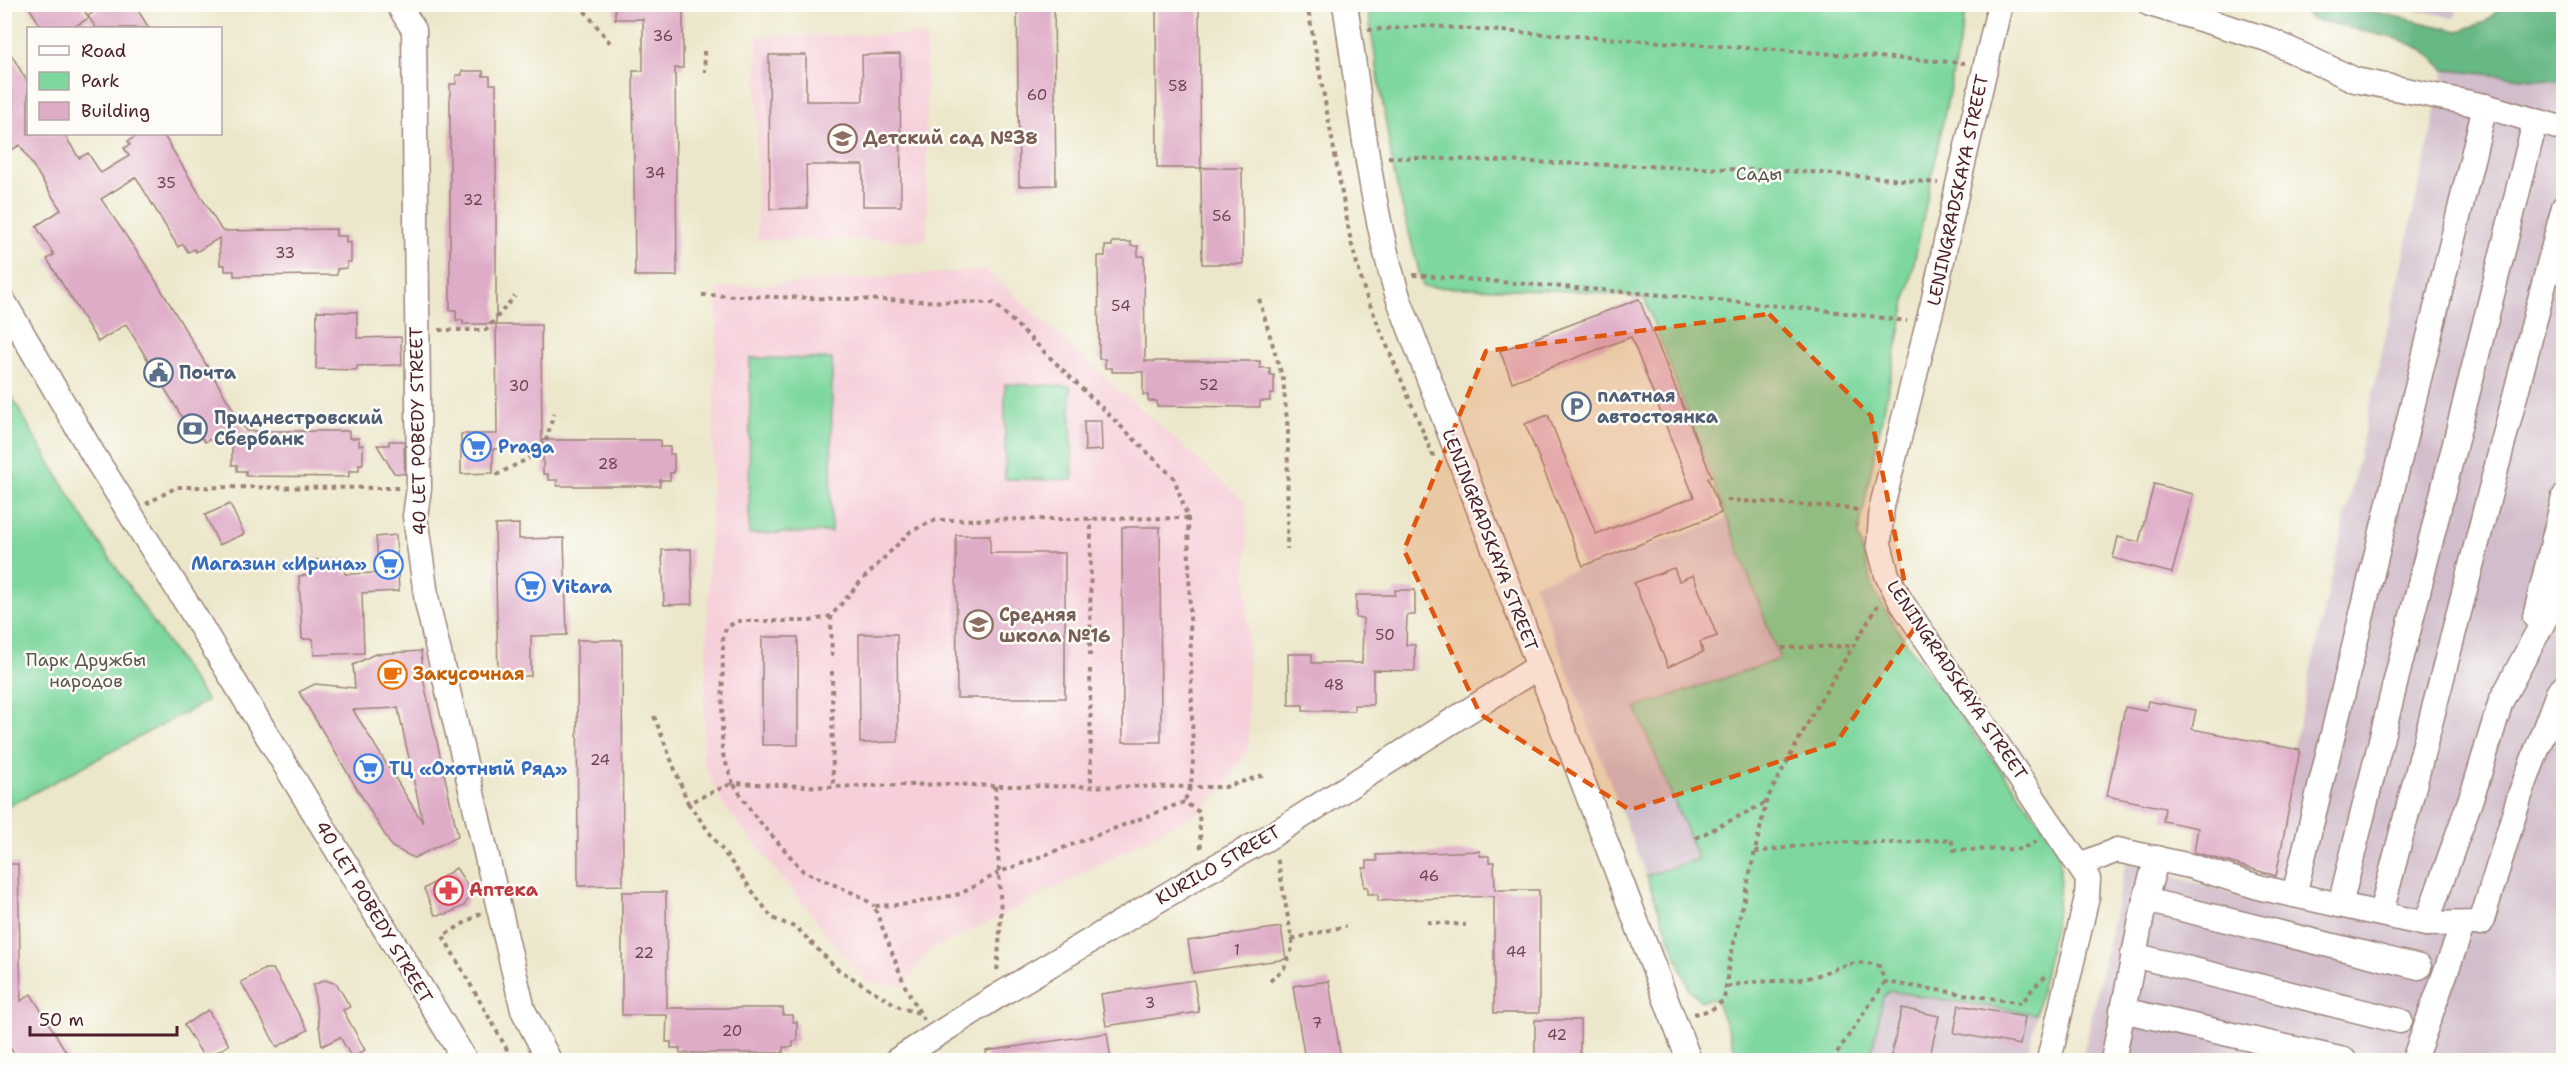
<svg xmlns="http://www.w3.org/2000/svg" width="2568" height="1065" viewBox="0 0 2568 1065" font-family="'Shantell Sans',sans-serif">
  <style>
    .built { fill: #f6cfd9 }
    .industrial { fill: #d1bdcb }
    .green { fill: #7dd79e; stroke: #647b64; stroke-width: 1.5 }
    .forest { fill: #66b885; stroke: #586c58; stroke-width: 1.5 }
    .building { fill: #dfacc7; fill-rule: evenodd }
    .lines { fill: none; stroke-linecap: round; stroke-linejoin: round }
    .minor-casing { stroke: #9b837a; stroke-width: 27 }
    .path { stroke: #9b837a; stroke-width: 4; stroke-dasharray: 4.5 4.5; stroke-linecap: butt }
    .minor { stroke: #fff; stroke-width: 24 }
    .marked { fill: #e0560e; fill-opacity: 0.2; stroke: #e0560e; stroke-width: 4.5; stroke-dasharray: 12 8; stroke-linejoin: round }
    .labels { text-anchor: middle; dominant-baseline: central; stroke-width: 5; stroke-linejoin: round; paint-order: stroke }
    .number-label { font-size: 15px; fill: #6f4252 }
    .education-label { font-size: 18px; font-weight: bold; fill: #785e54; stroke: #fdfcf7; text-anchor: start }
    .park-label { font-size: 18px; fill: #59564e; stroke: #fdfcf7 }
    .street-label { font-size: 18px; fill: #4a1f2b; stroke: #fdfcf7 }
    .service-label { font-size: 18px; font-weight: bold; fill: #4e5e75; stroke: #fdfcf7; text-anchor: start }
    .shop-label { font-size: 18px; font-weight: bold; fill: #366cbe; stroke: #fdfcf7; text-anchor: start }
    .food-label { font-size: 18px; font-weight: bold; fill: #c56008; stroke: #fdfcf7; text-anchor: start }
    .health-label { font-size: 18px; font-weight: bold; fill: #be3a42; stroke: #fdfcf7; text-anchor: start }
  </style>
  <rect width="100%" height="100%" fill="#fdfcf7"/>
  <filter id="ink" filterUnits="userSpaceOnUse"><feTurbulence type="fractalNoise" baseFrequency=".0167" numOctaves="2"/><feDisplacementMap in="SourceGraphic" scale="12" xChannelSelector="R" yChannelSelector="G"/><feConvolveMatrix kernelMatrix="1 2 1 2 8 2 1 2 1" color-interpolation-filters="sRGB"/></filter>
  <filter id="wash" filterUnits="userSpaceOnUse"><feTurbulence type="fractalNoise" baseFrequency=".008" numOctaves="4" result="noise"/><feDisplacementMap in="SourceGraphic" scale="24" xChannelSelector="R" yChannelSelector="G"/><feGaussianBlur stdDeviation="1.35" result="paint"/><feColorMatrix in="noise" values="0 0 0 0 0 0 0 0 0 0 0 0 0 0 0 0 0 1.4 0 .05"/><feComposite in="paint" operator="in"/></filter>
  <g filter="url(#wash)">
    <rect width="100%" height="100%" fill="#ece7ca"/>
    <g class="built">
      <polygon points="926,35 927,240 757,240 757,36"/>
      <polygon points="986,270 1246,503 1249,747 1225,787 1199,812 1001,916 929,950 905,986 865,982 723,804 703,763 718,288"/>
    </g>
    <g class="industrial">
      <polygon points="2394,5 2458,4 2458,5 2455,18"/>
      <polygon points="2445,70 2563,82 2563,1060 2082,1060 2126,862 2259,902"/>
      <polygon points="1728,519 1780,660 1636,708 1698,860 1646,876 1534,584"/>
      <polygon points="1889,990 2036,1014 2027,1060 1870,1060 1883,997"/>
    </g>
    <g class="green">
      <path d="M1367,5H1967L1858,535L1874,590L1886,611L1913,653L2056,843C2070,883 2044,970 2036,1014L1889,991L1883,997L1870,1060H1731L1729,1055L1736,1052L1716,999L1701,1001L1689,989L1646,876L1698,859L1636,708L1780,659L1644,298L1582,291L1423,287L1394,174Z"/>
      <polygon points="750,358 832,359 831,532 749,534"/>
      <polygon points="4,382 38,443 94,535 207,701 5,808"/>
      <polygon points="1005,384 1070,386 1073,480 1005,479"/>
    </g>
    <polygon class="forest" points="2306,5 2346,5 2459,31 2485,22 2498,10 2497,5 2563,5 2563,82 2445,70 2424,50 2398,39 2310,19 2301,8"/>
    <g id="blocks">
      <g class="building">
        <polygon points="27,4 80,4 89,18 72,28 42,28"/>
        <polygon points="106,4 134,4 149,28 96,28 88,16"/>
        <polygon points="615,4 683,4 683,68 675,68 677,276 635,276 633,71 643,71 643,19 615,19"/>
        <polygon points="1017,4 1054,4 1056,185 1019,186"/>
        <polygon points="1156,4 1199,4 1201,168 1157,168"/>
        <polygon points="4,42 28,83 28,134 64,134 79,158 88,153 101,173 129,156 124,148 130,145 128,141 140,134 163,134 222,231 336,229 336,236 346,236 346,243 351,242 351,262 347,262 347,268 337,269 337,275 234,276 234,271 225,271 225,265 220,265 219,238 196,252 194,249 188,252 183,244 178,247 136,177 101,199 150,271 246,431 349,431 349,438 359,438 359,445 363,445 363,464 359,464 359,471 349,471 349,477 246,476 246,471 237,471 237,465 232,465 232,430 212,442 210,439 205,442 199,434 194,437 126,324 98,342 47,259 54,255 36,226 61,210 20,145 4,154"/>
        <polygon points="900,54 901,206 863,206 863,165 806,165 807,208 770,209 769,55 806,55 806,101 863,101 862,55"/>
        <polygon points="462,71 483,71 483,76 490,76 490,84 496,84 496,324 463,324 463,320 456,320 456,310 450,310 450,84 456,84 456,75 462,75"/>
        <polygon points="1201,168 1242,168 1243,264 1202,264"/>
        <polygon points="1112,242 1131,242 1131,246 1138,246 1138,256 1144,256 1145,361 1260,361 1260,368 1270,368 1270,375 1274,375 1274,394 1270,394 1270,401 1260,401 1260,407 1157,406 1157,401 1148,401 1148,395 1143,395 1143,372 1112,372 1112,368 1105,368 1105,359 1099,359 1098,256 1105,256 1105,246 1112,246"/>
        <polygon points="1639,299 1712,477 1708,478 1721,513 1583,566 1525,424 1548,415 1596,534 1694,497 1631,337 1512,382 1500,351"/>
        <polygon points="317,311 357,312 357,338 401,337 402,365 357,366 357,370 316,369"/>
        <polygon points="496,325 541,325 542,447 493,449 493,473 461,474 461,434 497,434"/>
        <polygon points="1084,421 1101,421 1102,450 1085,451"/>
        <polygon points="543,440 660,440 660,447 670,447 670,454 674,454 674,473 670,473 670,480 660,480 660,486 557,486 557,480 548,480 548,474 543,474"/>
        <polygon points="389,441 404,441 405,474 394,473 377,445 389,445"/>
        <polygon points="2154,484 2193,494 2172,573 2113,558 2118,537 2139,542"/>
        <polygon points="230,504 244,534 219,545 205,515"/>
        <polygon points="519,524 519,539 564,538 567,635 531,636 531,676 498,676 495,525"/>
        <polygon points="1122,527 1160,527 1161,742 1123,742"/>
        <polygon points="396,535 399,591 362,593 364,653 314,655 313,639 302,639 299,576 309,575 308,560 344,559 345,574 379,573 376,537"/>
        <polygon points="956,535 990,535 990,553 1065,553 1065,698 957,698"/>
        <polygon points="691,549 693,604 664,605 662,550"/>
        <polygon points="1674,568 1679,581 1693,575 1717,636 1700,642 1703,652 1668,667 1634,583"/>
        <polygon points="1395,590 1415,590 1415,615 1407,615 1406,645 1415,645 1415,671 1373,670 1373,705 1354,705 1354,711 1303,711 1303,705 1289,705 1288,654 1312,654 1312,663 1362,663 1363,618 1356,618 1356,595 1395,595"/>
        <polygon points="859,634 897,634 898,742 860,743"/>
        <rect x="762" y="637" width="36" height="108"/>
        <polygon points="577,640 622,640 623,885 578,886"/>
        <path d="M421,651L424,683L458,836L414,858L392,847L299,692L315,684L355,688L353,665L375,654ZM398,708L423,823L353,710Z"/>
        <polygon points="2148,701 2196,710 2192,729 2300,750 2276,876 2194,852 2198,828 2163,821 2165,808 2107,796 2125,707 2146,711"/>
        <polygon points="1480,851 1480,856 1489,856 1489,862 1494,862 1495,890 1539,890 1539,1013 1494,1013 1494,896 1378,901 1378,894 1368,894 1368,887 1364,887 1363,868 1367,868 1367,861 1377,861 1376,855"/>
        <polygon points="4,864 18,864 21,1001 31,994 71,1060 18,1060 4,1038"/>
        <polygon points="456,868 472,892 464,906 447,914 435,915 424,889"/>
        <polygon points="622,892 666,892 667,1008 783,1008 783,1015 793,1015 793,1022 797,1022 797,1041 793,1041 793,1047 783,1047 783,1053 680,1053 680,1048 671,1048 671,1042 666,1042 667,1015 622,1015"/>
        <polygon points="1281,927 1286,959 1193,973 1188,941"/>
        <polygon points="265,969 273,969 308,1030 277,1047 241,982"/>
        <polygon points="325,980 337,984 350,1007 343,1010 365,1050 352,1058 340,1037 322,1046 313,985"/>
        <polygon points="1194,980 1199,1012 1106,1026 1101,994"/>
        <polygon points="1329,981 1341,1060 1305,1060 1293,986"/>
        <polygon points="1959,1005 2025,1017 2020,1045 1954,1033"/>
        <polygon points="1902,1008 1939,1016 1929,1060 1890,1060"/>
        <polygon points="208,1010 229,1045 205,1059 184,1025"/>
        <rect x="1535" y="1020" width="45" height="40"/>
        <polygon points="1107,1033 1111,1060 987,1060 986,1051"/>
      </g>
    </g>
  </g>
  <g filter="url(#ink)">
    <use href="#blocks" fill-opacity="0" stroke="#9b837a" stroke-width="1.5"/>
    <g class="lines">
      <defs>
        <g id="minor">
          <polyline points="398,4 414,30 419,488 415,516 427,602 523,1010 549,1060"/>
          <path d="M1345,4C1360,100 1370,208 1399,300L1689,1060"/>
          <polyline points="2000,4 1958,185 1933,303 1882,506 1879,544 1887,575 1900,600 2088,879 2087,897 2049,1060"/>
          <polyline points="2150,4 2267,39 2355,80 2485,106 2564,129"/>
          <polyline points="4,302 94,456 189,607 465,1060"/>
          <polyline points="2535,617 2564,497"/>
          <polyline points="2080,865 2117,850 2190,866 2262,888 2426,924 2481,923 2520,795 2558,693 2564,687"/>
          <polyline points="2294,895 2485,106"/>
          <polyline points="2145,900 2419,967"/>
          <polyline points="2340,905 2535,122"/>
          <polyline points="2381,913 2564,207"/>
          <polyline points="2426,924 2476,784 2501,701 2564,583"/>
          <polyline points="2133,955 2400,1021"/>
          <polyline points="2122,1010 2344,1060"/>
          <polyline points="897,1060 996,997 1202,874 1264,840 1538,667"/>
          <polyline points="2113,1060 2145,900 2157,858"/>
          <polyline points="2414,1060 2463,924"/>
        </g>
      </defs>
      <use href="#minor" class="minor-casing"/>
      <g class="path">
        <polyline points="579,4 611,44"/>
        <polyline points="1307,4 1351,242 1365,293 1434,458"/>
        <polyline points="1368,30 1429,26 1965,63"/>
        <polyline points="704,51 705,72"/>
        <polyline points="1388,157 1810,172 1938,183"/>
        <polyline points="1413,275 1675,296 1821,310 1907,321"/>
        <polyline points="702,295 994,303 1174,478 1188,518 1193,760 1191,786 1184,802"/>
        <polyline points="1259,299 1283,379 1288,431 1287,549"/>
        <polyline points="439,330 486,330 515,296"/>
        <polyline points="496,475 543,451 554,413"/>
        <polyline points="1727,500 1851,508 1861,512"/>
        <polyline points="146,504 177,487 398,488"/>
        <polyline points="1188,518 936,520 911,531 860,582 831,616 810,621 737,621 726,628 723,639 722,752 733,783 828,787 947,784 995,786 1225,787 1264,775"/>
        <polyline points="831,616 832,660"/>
        <polyline points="1782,648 1853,646"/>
        <polyline points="1090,656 1091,519"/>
        <polyline points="1090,669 1091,785"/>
        <polyline points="832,671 833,787"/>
        <polyline points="654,716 688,803 733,783 753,814 803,871 862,897 874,906"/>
        <polyline points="995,786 1001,916 997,972"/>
        <polyline points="688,803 772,918 797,928 836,968 901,1008 919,1013"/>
        <polyline points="1696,838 1765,803"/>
        <polyline points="1755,852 1829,842 1897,843 1951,839 1954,850 2021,849 2037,841"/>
        <polyline points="481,913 443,936 513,1060"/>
        <polyline points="1427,922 1466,925"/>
        <polyline points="1292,939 1346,926"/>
        <polyline points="1270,981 1284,968 1293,946 1277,856"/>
        <path d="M1727,987C1752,979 1776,983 1802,979C1831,975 1847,955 1879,966L1885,982L2022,1003L2033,988L2047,975"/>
        <polyline points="1694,1014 1711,1010 1724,1000 1729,964 1767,799 1817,706 1878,605"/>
        <polyline points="924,1020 905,986 874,906 909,904 960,894 1000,872 1184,802 1199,812 1201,851"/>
        <polyline points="86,1056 87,1060"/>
        <polyline points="1832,1060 1885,982"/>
      </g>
      <use href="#minor" class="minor"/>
    </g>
  </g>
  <path class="marked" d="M1769,314L1871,416L1914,629L1836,743L1630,810L1480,714L1404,550L1486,351Z"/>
  <defs>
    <symbol id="school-ring" viewBox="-11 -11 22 22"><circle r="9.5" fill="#fdfcf7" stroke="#8d6e63" stroke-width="1.5"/><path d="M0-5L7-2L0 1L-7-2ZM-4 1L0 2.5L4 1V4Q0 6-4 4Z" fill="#8d6e63"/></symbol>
    <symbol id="civic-ring" viewBox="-11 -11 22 22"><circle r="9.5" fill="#fdfcf7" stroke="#5c6f8a" stroke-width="1.5"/><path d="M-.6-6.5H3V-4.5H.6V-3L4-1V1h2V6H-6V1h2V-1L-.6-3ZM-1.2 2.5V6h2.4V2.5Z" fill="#5c6f8a"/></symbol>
    <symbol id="parking-ring" viewBox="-11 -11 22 22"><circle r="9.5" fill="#fdfcf7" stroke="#5c6f8a" stroke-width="1.5"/><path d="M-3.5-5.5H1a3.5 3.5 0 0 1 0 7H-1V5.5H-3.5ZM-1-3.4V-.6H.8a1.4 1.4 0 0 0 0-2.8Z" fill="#5c6f8a"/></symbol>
    <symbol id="bank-ring" viewBox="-11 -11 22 22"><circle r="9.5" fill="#fdfcf7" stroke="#5c6f8a" stroke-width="1.5"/><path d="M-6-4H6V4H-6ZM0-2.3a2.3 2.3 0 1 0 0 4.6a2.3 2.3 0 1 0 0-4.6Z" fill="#5c6f8a"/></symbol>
    <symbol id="supermarket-ring" viewBox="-11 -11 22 22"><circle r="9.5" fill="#fdfcf7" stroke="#3f7fe0" stroke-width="1.5"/><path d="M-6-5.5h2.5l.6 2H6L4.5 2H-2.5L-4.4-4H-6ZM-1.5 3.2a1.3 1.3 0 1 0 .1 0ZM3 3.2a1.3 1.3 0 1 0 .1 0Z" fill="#3f7fe0"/></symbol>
    <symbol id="cafe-ring" viewBox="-11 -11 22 22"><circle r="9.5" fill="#fdfcf7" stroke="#e8710a" stroke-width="1.5"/><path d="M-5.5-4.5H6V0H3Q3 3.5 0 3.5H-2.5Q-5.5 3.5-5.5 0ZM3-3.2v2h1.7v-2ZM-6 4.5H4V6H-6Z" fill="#e8710a"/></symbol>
    <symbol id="pharmacy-ring" viewBox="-11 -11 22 22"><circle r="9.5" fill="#fdfcf7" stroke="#e0444e" stroke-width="1.5"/><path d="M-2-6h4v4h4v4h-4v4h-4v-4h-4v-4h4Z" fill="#e0444e"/></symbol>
  </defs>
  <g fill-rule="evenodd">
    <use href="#school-ring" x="826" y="122" width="33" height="33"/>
    <use href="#civic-ring" x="142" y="356" width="33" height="33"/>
    <use href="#parking-ring" x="1560" y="390" width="33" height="33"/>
    <use href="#bank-ring" x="176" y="412" width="33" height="33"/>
    <use href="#supermarket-ring" x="460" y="430" width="33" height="33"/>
    <use href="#supermarket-ring" x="372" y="548" width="33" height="33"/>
    <use href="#supermarket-ring" x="514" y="570" width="33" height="33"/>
    <use href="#school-ring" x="962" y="608" width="33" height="33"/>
    <use href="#cafe-ring" x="376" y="658" width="33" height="33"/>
    <use href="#supermarket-ring" x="352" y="752" width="33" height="33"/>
    <use href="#pharmacy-ring" x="432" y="874" width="33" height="33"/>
  </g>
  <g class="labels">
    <g class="number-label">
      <text x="663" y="36">36</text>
      <text x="1178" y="86">58</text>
      <text x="1037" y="95">60</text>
      <text x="655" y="173">34</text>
      <text x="166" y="183">35</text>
      <text x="473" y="200">32</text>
      <text x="1222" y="216">56</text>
      <text x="285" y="253">33</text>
      <text x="1121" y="306">54</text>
      <text x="1209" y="385">52</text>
      <text x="519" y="386">30</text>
      <text x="608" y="464">28</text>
      <text x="1385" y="635">50</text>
      <text x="1334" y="685">48</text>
      <text x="600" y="760">24</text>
      <text x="1429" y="876">46</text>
      <text x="1237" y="950">1</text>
      <text x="1516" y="952">44</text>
      <text x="644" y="953">22</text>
      <text x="1150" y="1003">3</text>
      <text x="1317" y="1023">7</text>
      <text x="732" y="1031">20</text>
      <text x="1557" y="1035">42</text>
    </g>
    <g class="education-label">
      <text x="863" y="138">Детский сад №38</text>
      <text x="999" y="615">Средняя<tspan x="999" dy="21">школа №16</tspan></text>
    </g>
    <g class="park-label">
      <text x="1759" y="174">Сады</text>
      <text x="86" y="660">Парк Дружбы<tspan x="86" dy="21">народов</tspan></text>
    </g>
    <g class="street-label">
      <text transform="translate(1958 190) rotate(-78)">LENINGRADSKAYA STREET</text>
      <text transform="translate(418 431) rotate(-91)">40 LET POBEDY STREET</text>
      <text transform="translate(1490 540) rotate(69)">LENINGRADSKAYA STREET</text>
      <text transform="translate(1957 680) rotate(56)">LENINGRADSKAYA STREET</text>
      <text transform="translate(1218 865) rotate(-30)">KURILO STREET</text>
      <text transform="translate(374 912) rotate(59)">40 LET POBEDY STREET</text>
    </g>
    <g class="service-label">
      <text x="179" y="373">Почта</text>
      <text x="1597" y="396">платная<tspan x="1597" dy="21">автостоянка</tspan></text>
      <text x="214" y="418">Приднестровский<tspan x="214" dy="21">Сбербанк</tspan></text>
    </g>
    <g class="shop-label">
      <text x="498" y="447">Praga</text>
      <text x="367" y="564" text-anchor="end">Магазин «Ирина»</text>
      <text x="552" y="587">Vitara</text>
      <text x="389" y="769">ТЦ «Охотный Ряд»</text>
    </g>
    <g class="food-label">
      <text x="413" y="674">Закусочная</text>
    </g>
    <g class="health-label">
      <text x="469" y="890">Аптека</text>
    </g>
  </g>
  <rect width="2568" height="1065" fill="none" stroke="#fdfcf7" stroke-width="24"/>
  <rect x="27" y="27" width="195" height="108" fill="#fdfcf7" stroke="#b5a4a5" stroke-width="1.5"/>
  <rect x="39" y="46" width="30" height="9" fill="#ffffff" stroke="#b5a4a5" stroke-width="1.5"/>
  <text x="81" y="57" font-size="18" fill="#4a1f2b">Road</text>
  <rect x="39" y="72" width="30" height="18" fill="#7dd79e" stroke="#b5a4a5" stroke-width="1.5"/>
  <text x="81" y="87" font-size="18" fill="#4a1f2b">Park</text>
  <rect x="39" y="102" width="30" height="18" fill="#dfacc7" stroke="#b5a4a5" stroke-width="1.5"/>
  <text x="81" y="117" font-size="18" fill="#4a1f2b">Building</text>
  <path d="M30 1026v9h147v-9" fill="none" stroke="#4a1f2b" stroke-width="3"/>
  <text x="39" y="1026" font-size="18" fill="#4a1f2b" stroke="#fdfcf7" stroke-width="4.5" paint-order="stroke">50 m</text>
</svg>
